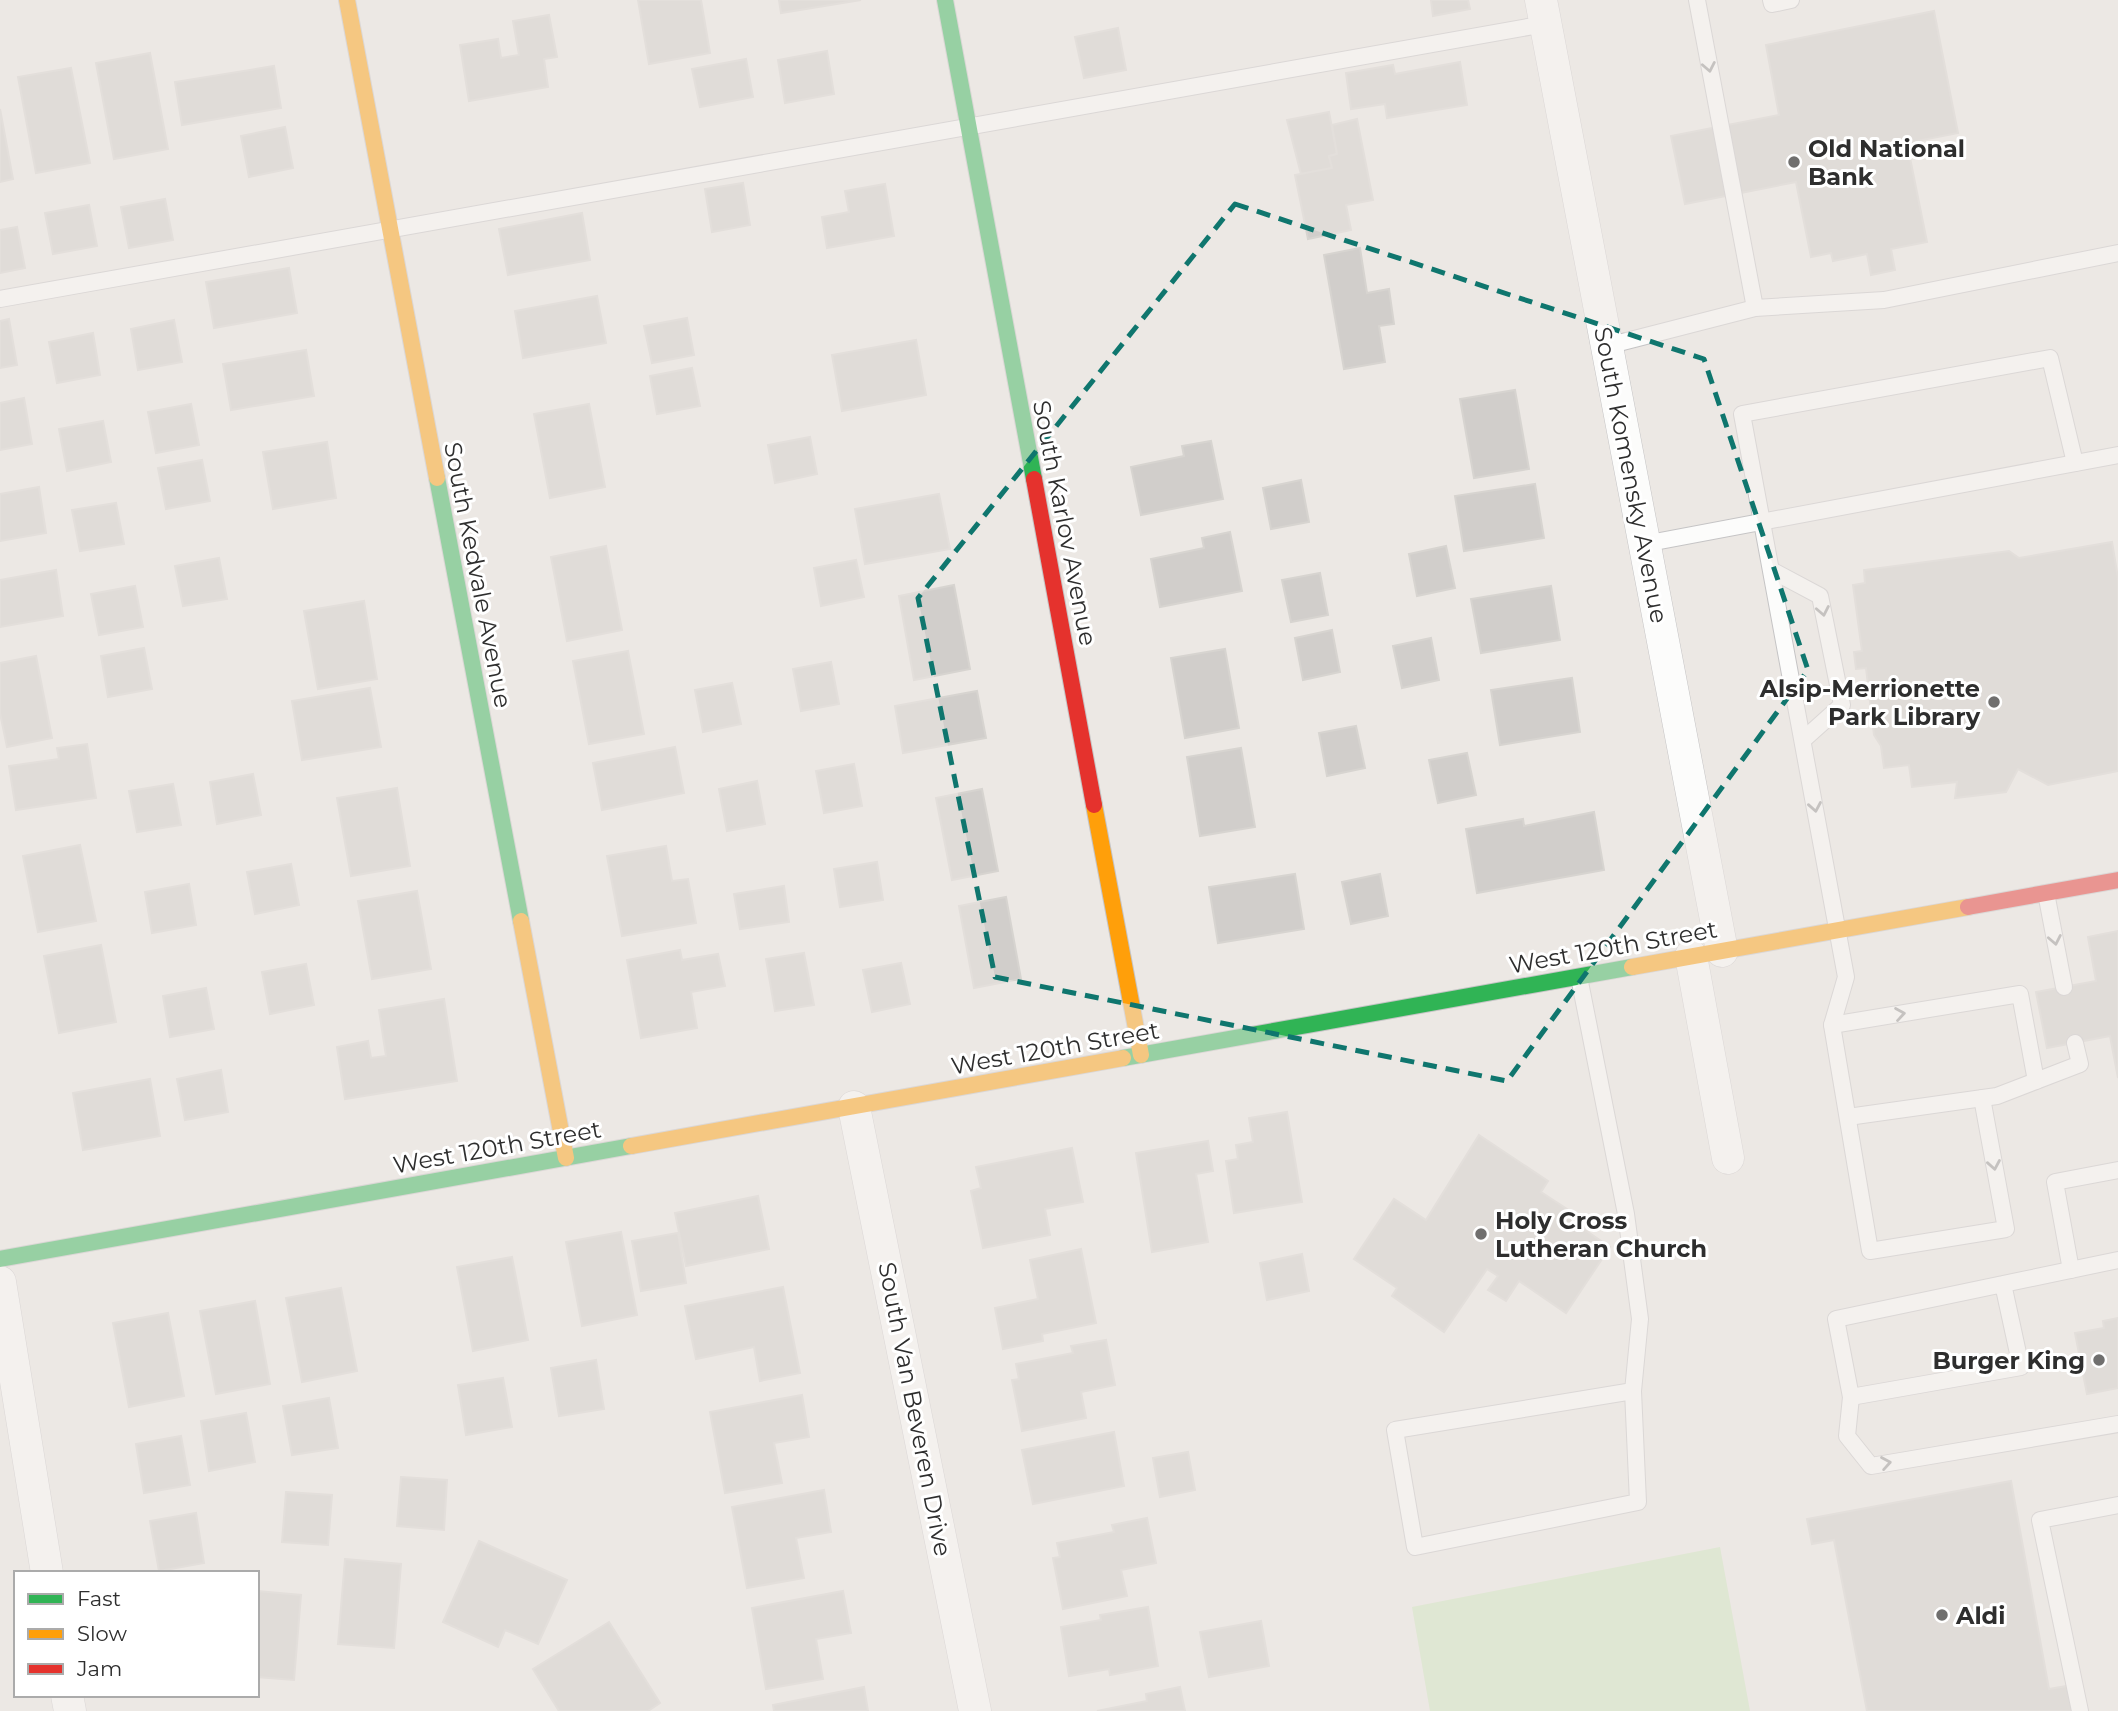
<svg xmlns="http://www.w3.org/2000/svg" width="2118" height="1711" viewBox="0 0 2118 1711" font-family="Montserrat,sans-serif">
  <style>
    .green { fill: #cee6be }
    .building { fill: #d1cecb; stroke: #d7d4d0; stroke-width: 2 }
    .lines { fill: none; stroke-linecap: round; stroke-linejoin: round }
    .lane-casing { stroke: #c5c4c5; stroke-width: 18 }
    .street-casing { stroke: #c5c4c5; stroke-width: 33 }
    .fast-casing { stroke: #c5c4c5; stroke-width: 18 }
    .slow-casing { stroke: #c5c4c5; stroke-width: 18 }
    .jam-casing { stroke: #c5c4c5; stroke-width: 18 }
    .lane { stroke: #fcfcfb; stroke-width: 16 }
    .street { stroke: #fcfcfb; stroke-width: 32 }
    .fast { stroke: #30b455; stroke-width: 16 }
    .slow { stroke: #ff9f0a; stroke-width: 16 }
    .jam { stroke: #e5322d; stroke-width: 16 }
    .oneway { stroke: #959594 }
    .marked { fill: none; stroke: #0f766e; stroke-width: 5; stroke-dasharray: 14 9; stroke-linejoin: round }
    .poi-dot { fill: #706f6e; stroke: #fff; stroke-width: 2.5 }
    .labels { text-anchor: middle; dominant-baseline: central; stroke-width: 6; stroke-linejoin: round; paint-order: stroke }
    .poi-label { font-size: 24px; font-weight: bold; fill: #2e2e2e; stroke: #fff; text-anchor: start }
    .street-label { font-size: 24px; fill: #2e2e2e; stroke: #fff }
  </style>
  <rect width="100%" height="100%" fill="#ece8e4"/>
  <polygon class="green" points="1720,1547 1750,1711 1430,1711 1412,1607"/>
  <g class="building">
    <polygon points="638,0 701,0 710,53 649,64"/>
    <polygon points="779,0 861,0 781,13"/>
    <polygon points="1431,0 1468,0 1470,9 1433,16"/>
    <polygon points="1934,11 1958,133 1907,143 1927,242 1891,249 1895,270 1871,275 1867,254 1833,261 1831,253 1811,257 1796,182 1685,204 1671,136 1779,115 1766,45"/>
    <polygon points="549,15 557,57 544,59 548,87 469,101 460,45 498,39 501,58 519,55 513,21"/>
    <polygon points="1118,28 1126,70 1084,78 1075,37"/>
    <polygon points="827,51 834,94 785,103 778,60"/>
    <polygon points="150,53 168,149 114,159 96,63"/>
    <polygon points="746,59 753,97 700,107 692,69"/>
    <polygon points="1460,62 1467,105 1387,118 1385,104 1351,109 1346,73 1393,65 1395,74"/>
    <polygon points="274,66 281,108 182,125 175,82"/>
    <polygon points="71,68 90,163 36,173 18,77"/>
    <polygon points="0,109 13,179 0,182"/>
    <polygon points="1329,112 1337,154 1329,156 1332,168 1301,174 1287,120"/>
    <polygon points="1357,119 1373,200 1346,205 1351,230 1308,239 1295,175 1332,168 1329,156 1337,154 1332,125"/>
    <polygon points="285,127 293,168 249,177 241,136"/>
    <polygon points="743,183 750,225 712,232 705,189"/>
    <polygon points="885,184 894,236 827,248 822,217 849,212 845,191"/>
    <polygon points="165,199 173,240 129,248 121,207"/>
    <polygon points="89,205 97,246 53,254 45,213"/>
    <polygon points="582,213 590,260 508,275 499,229"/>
    <polygon points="17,227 25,268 0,273 0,230"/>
    <polygon points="1360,248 1367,293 1389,289 1394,324 1379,326 1385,362 1344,369 1324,255"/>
    <polygon points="289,268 297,313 214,328 206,282"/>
    <polygon points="597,296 606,343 523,358 515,311"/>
    <polygon points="687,318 694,355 652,363 644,326"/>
    <polygon points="9,319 17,365 0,368 0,321"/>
    <polygon points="174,320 182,362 138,370 131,329"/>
    <polygon points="93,333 100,375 57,383 49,342"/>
    <polygon points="916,340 926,395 842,411 832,355"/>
    <polygon points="306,350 314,396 231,410 223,364"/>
    <polygon points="692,368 700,406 657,414 650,376"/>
    <polygon points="1515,390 1529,469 1474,478 1460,399"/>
    <polygon points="24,398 32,444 0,450 0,403"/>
    <polygon points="191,404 199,445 156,453 148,412"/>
    <polygon points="589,404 605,487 550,498 534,414"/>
    <polygon points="103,421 111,462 67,471 59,429"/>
    <polygon points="810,437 817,474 775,483 768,445"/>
    <polygon points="1211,441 1223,499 1141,515 1131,467 1184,456 1182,446"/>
    <polygon points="327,442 336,498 273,509 263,452"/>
    <polygon points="202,460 210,501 166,509 158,468"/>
    <polygon points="1301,480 1309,522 1271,529 1263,488"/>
    <polygon points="1535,484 1544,538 1464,551 1455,496"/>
    <polygon points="39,487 46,533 0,541 0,494"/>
    <polygon points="939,494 950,549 865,564 855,509"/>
    <polygon points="116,503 124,544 80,551 72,510"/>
    <polygon points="1230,532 1242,591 1160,607 1151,559 1204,548 1202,538"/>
    <polygon points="2112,542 2118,578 2118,771 2048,785 2018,769 2006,792 1955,798 1957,782 1912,787 1909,765 1884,768 1881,746 1874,735 1866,668 1856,669 1854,652 1862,651 1853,585 1865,583 1864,570 2009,551 2019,558"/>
    <polygon points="606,546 622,630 567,641 551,557"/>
    <polygon points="1446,546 1455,588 1417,596 1409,554"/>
    <polygon points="219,558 227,599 183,606 175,566"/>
    <polygon points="856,560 864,597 821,606 814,568"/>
    <polygon points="56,570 63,616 0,627 0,580"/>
    <polygon points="1320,573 1328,615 1291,622 1282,580"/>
    <polygon points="954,585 970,669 914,680 899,596"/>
    <polygon points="135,586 143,627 99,635 91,594"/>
    <polygon points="1551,586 1560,640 1481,653 1471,599"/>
    <polygon points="364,601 377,679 318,689 304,611"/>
    <polygon points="1332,630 1340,672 1303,680 1295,638"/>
    <polygon points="1431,638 1439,680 1402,688 1393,646"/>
    <polygon points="144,648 152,689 108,697 101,656"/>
    <polygon points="1225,649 1239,728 1185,738 1171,658"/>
    <polygon points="628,651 644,734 589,744 573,661"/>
    <polygon points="36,656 52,738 7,747 0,713 0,663"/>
    <polygon points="831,662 839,704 801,711 793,669"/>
    <polygon points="1572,678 1580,732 1500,745 1491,690"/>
    <polygon points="732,683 741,724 703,732 695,690"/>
    <polygon points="370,688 381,747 302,760 292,701"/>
    <polygon points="977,691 986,738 903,753 895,706"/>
    <polygon points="1356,726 1365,768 1327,776 1319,733"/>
    <polygon points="87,744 96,798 16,810 9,766 59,759 57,748"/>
    <polygon points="675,747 684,793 602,810 593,763"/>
    <polygon points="1241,748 1255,827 1200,836 1187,757"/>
    <polygon points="1467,753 1476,795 1438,803 1429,760"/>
    <polygon points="854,764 862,806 824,813 816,771"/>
    <polygon points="253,774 261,815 217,824 210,782"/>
    <polygon points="757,781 765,824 727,831 719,789"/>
    <polygon points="173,784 181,825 137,832 129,791"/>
    <polygon points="397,788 410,866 351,876 337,798"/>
    <polygon points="982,789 998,871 952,880 936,798"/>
    <polygon points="1594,812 1604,870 1477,893 1466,829 1523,819 1524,826"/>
    <polygon points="80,845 96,921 38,932 23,856"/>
    <polygon points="666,846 672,881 688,879 696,923 622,936 607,856"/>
    <polygon points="877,862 883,900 840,907 834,869"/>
    <polygon points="291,864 299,905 255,914 247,872"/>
    <polygon points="1295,874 1304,929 1218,943 1209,887"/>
    <polygon points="1380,874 1388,916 1351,924 1342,882"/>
    <polygon points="189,884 196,925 152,933 145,892"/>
    <polygon points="784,886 789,922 740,929 734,894"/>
    <polygon points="417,891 431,969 372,979 358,901"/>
    <polygon points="1006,897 1021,979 974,988 959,906"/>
    <polygon points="2118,931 2118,1078 2110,1036 2047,1048 2036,992 2096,981 2088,937"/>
    <polygon points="101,945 116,1022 59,1033 44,956"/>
    <polygon points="680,950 682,960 718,954 725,986 691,992 697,1028 641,1038 627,960"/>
    <polygon points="804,953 814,1005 775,1011 766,959"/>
    <polygon points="901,963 910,1004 872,1012 863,970"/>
    <polygon points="306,964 314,1005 270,1014 262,972"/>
    <polygon points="206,988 214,1029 170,1037 163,996"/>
    <polygon points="444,999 457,1081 345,1099 337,1047 368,1041 371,1058 386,1056 379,1010"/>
    <polygon points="221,1070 228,1112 185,1120 177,1079"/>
    <polygon points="150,1079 160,1136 83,1150 73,1093"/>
    <polygon points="1287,1112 1302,1202 1234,1213 1226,1161 1238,1159 1236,1145 1253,1142 1249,1118"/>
    <polygon points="1479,1135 1548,1181 1541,1192 1567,1209 1563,1215 1610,1247 1566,1313 1519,1281 1506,1301 1488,1290 1498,1276 1487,1269 1444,1332 1392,1296 1397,1288 1354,1259 1394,1199 1426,1220"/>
    <polygon points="1208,1141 1213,1171 1196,1174 1208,1242 1152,1252 1136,1153"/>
    <polygon points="1072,1148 1083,1202 1045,1209 1050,1235 983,1248 971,1191 981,1188 976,1167"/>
    <polygon points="758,1196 769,1249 686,1266 675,1213"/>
    <polygon points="621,1232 637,1315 582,1326 566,1242"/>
    <polygon points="678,1233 686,1283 641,1291 632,1241"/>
    <polygon points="1081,1249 1096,1323 1042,1334 1043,1341 1003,1349 995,1308 1038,1299 1030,1260"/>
    <polygon points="1302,1254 1309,1291 1267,1300 1260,1263"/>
    <polygon points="512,1257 528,1340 473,1351 457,1267"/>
    <polygon points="783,1287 800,1373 760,1381 754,1347 696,1359 685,1306"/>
    <polygon points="341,1288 357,1371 302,1382 286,1298"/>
    <polygon points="255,1301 270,1384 216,1394 200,1311"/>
    <polygon points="168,1313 184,1396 129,1407 113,1323"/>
    <polygon points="2118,1318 2118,1388 2087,1394 2075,1333 2104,1328 2103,1321"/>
    <polygon points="1106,1340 1115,1385 1081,1392 1086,1418 1022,1431 1012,1380 1019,1379 1016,1364 1073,1353 1071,1346"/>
    <polygon points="596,1360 604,1409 559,1416 551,1368"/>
    <polygon points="503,1378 512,1427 466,1435 458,1385"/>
    <polygon points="802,1395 809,1437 774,1443 782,1483 725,1493 710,1412"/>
    <polygon points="329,1398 338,1448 292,1455 283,1406"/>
    <polygon points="246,1413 255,1462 209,1471 201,1421"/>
    <polygon points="1114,1432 1124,1486 1033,1504 1022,1450"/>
    <polygon points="181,1436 190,1485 144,1493 136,1444"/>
    <polygon points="1188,1452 1195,1490 1160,1497 1153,1458"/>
    <polygon points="401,1477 447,1480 444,1530 397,1526"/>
    <polygon points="2011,1481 2049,1689 2067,1686 2072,1711 1867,1711 1834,1540 1812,1544 1807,1519"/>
    <polygon points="824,1490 831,1532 796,1538 804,1578 747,1588 732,1507"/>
    <polygon points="286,1492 332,1495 328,1545 282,1542"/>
    <polygon points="196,1513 204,1563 159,1571 150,1521"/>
    <polygon points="1147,1518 1156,1563 1121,1570 1127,1596 1063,1609 1053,1558 1060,1557 1057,1543 1114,1532 1112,1525"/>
    <polygon points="479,1541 567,1580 538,1644 505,1630 498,1647 443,1622"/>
    <polygon points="345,1559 401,1564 394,1648 338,1644"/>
    <polygon points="257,1591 301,1595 294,1680 257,1677"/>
    <polygon points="843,1591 851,1633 816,1639 823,1679 766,1689 752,1608"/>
    <polygon points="1148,1607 1158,1666 1110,1675 1109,1669 1069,1676 1061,1627 1101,1620 1100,1615"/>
    <polygon points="1261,1621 1269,1666 1209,1677 1200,1632"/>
    <polygon points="609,1622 660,1703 648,1711 559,1711 533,1669"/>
    <polygon points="864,1687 868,1711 774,1711 773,1705"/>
    <polygon points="1180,1687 1185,1711 1097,1711 1147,1701 1146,1694"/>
  </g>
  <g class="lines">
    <defs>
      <g id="lane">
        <polyline points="1697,0 1755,308"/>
        <polyline points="1771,0 1772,4 1791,0"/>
        <polyline points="0,299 1545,24"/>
        <polyline points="1607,346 1755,308 1884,300 2118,253"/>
        <polyline points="1644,544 2118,455"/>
        <polyline points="1773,571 1820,596 1842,705 1803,740"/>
        <polyline points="2046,893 2064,987"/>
        <polyline points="1579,977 1626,1214 1640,1319 1633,1391 1638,1502 1415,1547 1395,1430 1633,1391"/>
        <polyline points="1832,1025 2020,994 2036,1081"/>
        <polyline points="1982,1098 2006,1229 1870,1251 1832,1025 1846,977 1742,414 2050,358 2075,463"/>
        <polyline points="1848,1117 1997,1096 2080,1064 2075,1043"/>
        <polyline points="2071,1270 2055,1182 2118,1170"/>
        <polyline points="2003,1284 2021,1367 1851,1397 1836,1319 2118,1260"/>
        <polyline points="1851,1397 1847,1436 1871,1466 2118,1424"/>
        <polyline points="2080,1711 2040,1520 2118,1505"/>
      </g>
      <g id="street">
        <polyline points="1541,0 1722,951"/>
        <polyline points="1691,956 1728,1158"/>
        <polyline points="854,1107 975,1711"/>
        <polyline points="0,1282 47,1573"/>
        <polyline points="67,1695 70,1711"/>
      </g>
      <g id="fast">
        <polyline points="945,0 1034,479"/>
        <polyline points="437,478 521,921"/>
        <polyline points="1123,1058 1632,967"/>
        <polyline points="0,1259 631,1146"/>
      </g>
      <g id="slow">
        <polyline points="347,0 437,478"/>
        <polyline points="1094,805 1141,1055"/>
        <polyline points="521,921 566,1158"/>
        <polyline points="1632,967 1968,907"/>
        <polyline points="631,1146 1123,1058"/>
      </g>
      <g id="jam">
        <polyline points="1034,479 1094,805"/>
        <polyline points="1968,907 2118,880"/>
      </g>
    </defs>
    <use href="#lane" class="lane-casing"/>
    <use href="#street" class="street-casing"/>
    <use href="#fast" class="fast-casing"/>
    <use href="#slow" class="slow-casing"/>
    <use href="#jam" class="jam-casing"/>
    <use href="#lane" class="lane"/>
    <use href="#street" class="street"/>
    <use href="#fast" class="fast"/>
    <use href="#slow" class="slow"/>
    <use href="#jam" class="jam"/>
  </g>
  <defs><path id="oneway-chevron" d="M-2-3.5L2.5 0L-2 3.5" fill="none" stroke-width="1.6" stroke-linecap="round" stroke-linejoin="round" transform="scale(1.75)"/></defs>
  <g class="oneway">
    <use href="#oneway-chevron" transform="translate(1709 67) rotate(79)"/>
    <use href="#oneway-chevron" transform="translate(1823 611) rotate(79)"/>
    <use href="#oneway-chevron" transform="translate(1815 807) rotate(80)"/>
    <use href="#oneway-chevron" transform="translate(2055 940) rotate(79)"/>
    <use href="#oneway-chevron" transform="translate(1900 1014) rotate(-9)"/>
    <use href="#oneway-chevron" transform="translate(1994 1165) rotate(80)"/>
    <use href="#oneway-chevron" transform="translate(1886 1463) rotate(-10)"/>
  </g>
  <path d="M0 0H2118V1711H0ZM1235,204L1704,359L1808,670L1507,1081L995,977L918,598Z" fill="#ece8e4" fill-opacity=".55" fill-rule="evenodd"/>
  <path class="marked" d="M1235,204L1704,359L1808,670L1507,1081L995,977L918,598Z"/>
  <g class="poi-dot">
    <circle cx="1794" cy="162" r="7"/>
    <circle cx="1994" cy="702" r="7"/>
    <circle cx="1481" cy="1234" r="7"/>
    <circle cx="2099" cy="1360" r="7"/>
    <circle cx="1942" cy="1615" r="7"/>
  </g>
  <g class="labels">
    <g class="poi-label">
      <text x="1808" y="148">Old National<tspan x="1808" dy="28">Bank</tspan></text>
      <text x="1980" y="688" text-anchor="end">Alsip-Merrionette<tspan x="1980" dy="28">Park Library</tspan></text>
      <text x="1495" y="1220">Holy Cross<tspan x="1495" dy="28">Lutheran Church</tspan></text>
      <text x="2085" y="1360" text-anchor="end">Burger King</text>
      <text x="1956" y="1615">Aldi</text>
    </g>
    <g class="street-label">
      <text transform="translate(1631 475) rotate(79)">South Komensky Avenue</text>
      <text transform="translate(1065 523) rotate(79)">South Karlov Avenue</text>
      <text transform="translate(478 575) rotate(79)">South Kedvale Avenue</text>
      <text transform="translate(1613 947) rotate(-10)">West 120th Street</text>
      <text transform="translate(1055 1048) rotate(-10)">West 120th Street</text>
      <text transform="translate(497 1147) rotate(-10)">West 120th Street</text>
      <text transform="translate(915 1409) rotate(79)">South Van Beveren Drive</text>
    </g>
  </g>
  <rect x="14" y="1571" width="245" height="126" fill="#ffffff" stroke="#ababab" stroke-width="2"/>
  <rect x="28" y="1594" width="35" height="10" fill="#30b455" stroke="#ababab" stroke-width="2"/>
  <text x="77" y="1606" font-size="21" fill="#2e2e2e">Fast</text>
  <rect x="28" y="1629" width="35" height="10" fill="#ff9f0a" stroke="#ababab" stroke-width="2"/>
  <text x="77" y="1641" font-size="21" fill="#2e2e2e">Slow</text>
  <rect x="28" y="1664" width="35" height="10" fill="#e5322d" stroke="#ababab" stroke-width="2"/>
  <text x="77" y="1676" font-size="21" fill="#2e2e2e">Jam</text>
</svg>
